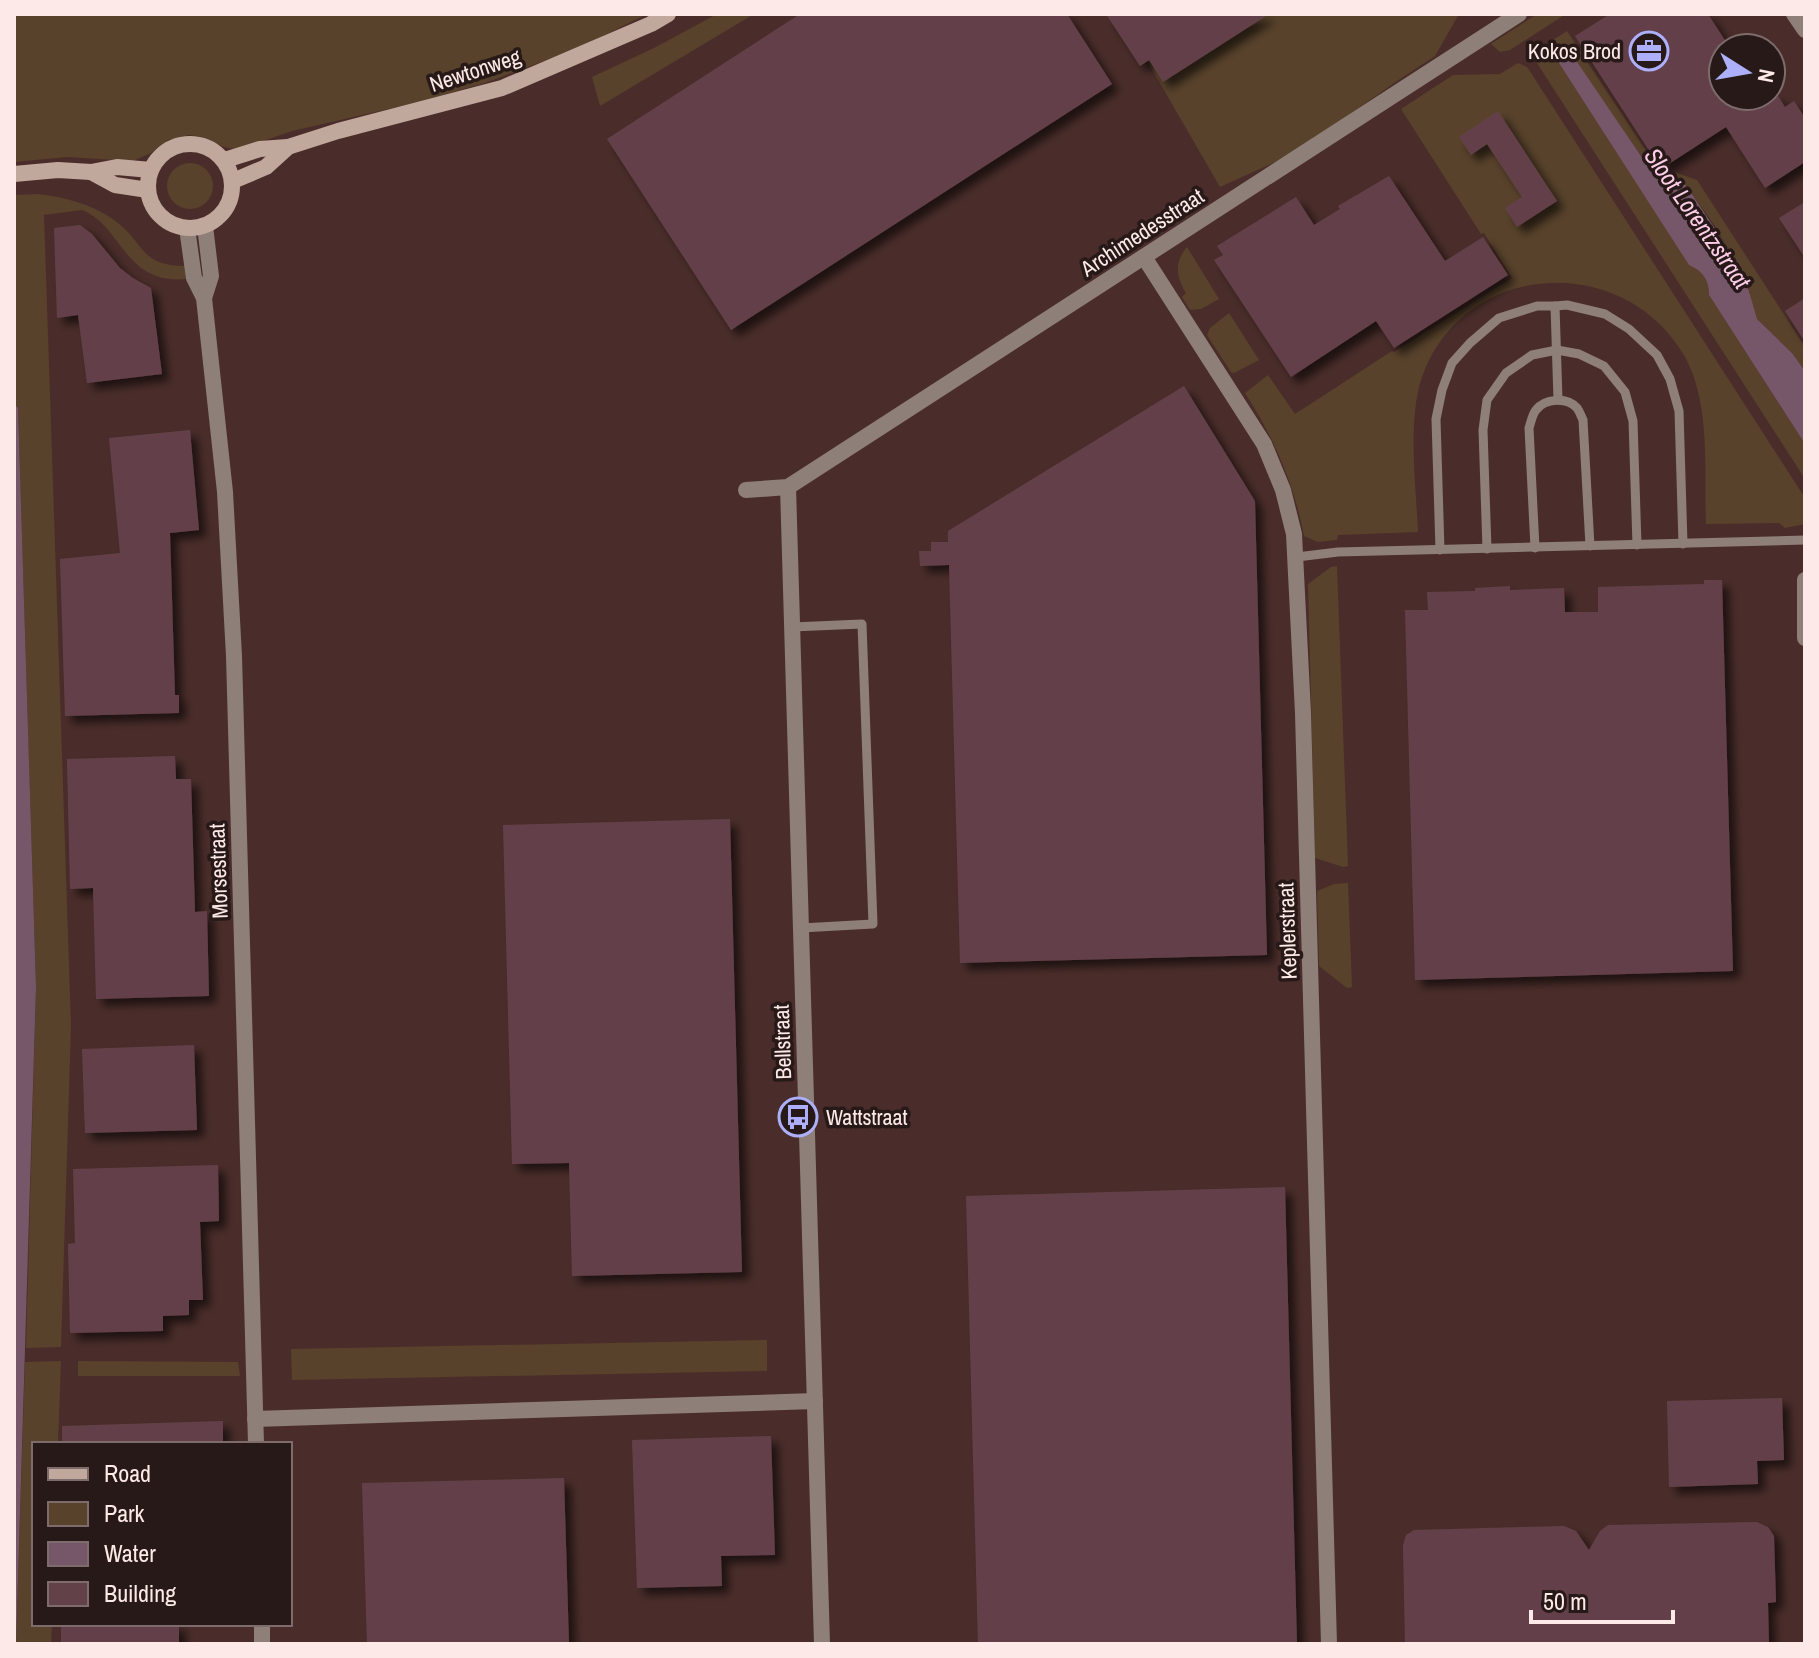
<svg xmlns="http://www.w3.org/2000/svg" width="1819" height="1658" viewBox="0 0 1819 1658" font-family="'Archivo Narrow',sans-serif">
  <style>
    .green { fill: #58422b }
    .water { fill: #765769 }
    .building { fill: #634149; filter: url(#shadow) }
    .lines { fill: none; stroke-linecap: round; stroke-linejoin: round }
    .lane { stroke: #8e7f78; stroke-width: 9 }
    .street { stroke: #8e7f78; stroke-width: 16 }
    .secondary { stroke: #c0a89d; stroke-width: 16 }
    .labels { text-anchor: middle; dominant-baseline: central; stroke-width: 7; stroke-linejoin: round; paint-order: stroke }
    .poi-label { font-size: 22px; fill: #fde9e7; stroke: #271918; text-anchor: end }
    .street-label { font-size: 22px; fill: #fde9e7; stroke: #271918 }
    .water-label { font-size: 24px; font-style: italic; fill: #fdcde8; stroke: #271918 }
  </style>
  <defs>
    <filter id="shadow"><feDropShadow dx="7" dy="7" stdDeviation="4" flood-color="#0009"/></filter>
  </defs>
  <rect width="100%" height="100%" fill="#4a2d2a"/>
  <g class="green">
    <polygon points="14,14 647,14 599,38 557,56 485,83 415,103 292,131 243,148 234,149 224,147 203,137 189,135 168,140 151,153 133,161 67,157 14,162"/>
    <polygon points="717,14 754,14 600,106 592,77 656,47"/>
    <polygon points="1120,14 1459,14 1435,56 1397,81 1293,154 1220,187"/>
    <polygon points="1537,14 1566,14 1510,50 1500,52 1491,44"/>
    <path d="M1567,31L1656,166L1697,180L1805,347V371L1792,353L1757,319L1753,310L1747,282L1717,229L1688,188L1682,182L1658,176L1649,168L1627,137L1558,57L1557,60L1689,264C1703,271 1709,280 1709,295L1805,444V479L1535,60L1534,52Z"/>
    <path d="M1518,63L1527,67L1531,73L1805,498V524L1785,528L1779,523L1706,524C1704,471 1711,404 1685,357C1627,254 1472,258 1425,369C1406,413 1416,483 1418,532L1338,535L1337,540L1318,542L1304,536C1294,483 1274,438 1245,393L1268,375L1295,414L1392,351L1394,352L1512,278L1484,233L1481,234L1401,109L1453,75L1500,74Z"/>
    <circle cx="190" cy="186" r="23"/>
    <path d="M37,194C64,197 92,204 114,220C145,242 139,266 185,266L187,279C123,285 123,226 82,210L44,215L71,1026L61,1347L26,1348L36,987L18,409L14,404V195Z"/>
    <path d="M1187,247L1219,299L1201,309L1190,310L1182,297L1186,293C1176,276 1174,263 1187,247Z"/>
    <polygon points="1229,313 1259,360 1234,373 1231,372 1207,335 1210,328"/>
    <polygon points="1337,566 1348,866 1343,867 1315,858 1308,584 1331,567"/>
    <polygon points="1348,883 1352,987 1347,988 1319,966 1317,891 1334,884"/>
    <polygon points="767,1340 767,1371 292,1380 291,1349"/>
    <polygon points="61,1361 58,1444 34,1444 34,1624 52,1624 51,1644 16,1644 25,1362"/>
    <polygon points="78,1361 238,1362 240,1376 78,1376"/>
  </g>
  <g class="water">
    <path d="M1566,51L1571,53L1649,168L1658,176L1682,182L1688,188L1743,271L1757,319L1792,353L1805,371V444L1709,295C1709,280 1703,271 1689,265L1557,60L1558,57Z"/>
    <polygon points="14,404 18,408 36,987 16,1644 14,1644"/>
  </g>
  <g class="building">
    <polygon points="800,14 1067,14 1112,84 731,330 607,139"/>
    <polygon points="1106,14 1269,14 1163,82 1149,60 1140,66"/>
    <polygon points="1610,14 1708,14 1730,48 1723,48 1723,96 1778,96 1785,107 1794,101 1805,118 1805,162 1765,188 1726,127 1661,169 1575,36"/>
    <polygon points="1498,111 1557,201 1517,227 1505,208 1522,197 1487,144 1471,155 1459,137"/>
    <polygon points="1389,176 1445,261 1483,237 1508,275 1394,348 1376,321 1291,377 1214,260 1223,255 1217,246 1296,197 1314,225 1340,209 1338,206"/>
    <polygon points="1805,202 1805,258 1779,218"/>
    <polygon points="80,225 92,234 120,268 133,278 151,288 162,374 87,383 78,315 57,318 54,228"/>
    <polygon points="1805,298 1805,342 1785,311"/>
    <polygon points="1184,386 1255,501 1267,955 960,963 949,565 920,566 919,551 931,551 931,542 948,542 948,531"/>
    <polygon points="190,430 199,530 170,533 175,695 179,695 179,713 65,716 60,559 120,553 109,438"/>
    <polygon points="1704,580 1722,580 1733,971 1415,980 1405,610 1428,610 1427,592 1475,591 1475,588 1510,586 1510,590 1564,588 1565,612 1598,612 1598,587 1704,584"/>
    <polygon points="175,756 176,779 191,779 195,912 207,911 209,996 96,999 93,888 70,889 67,759"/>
    <polygon points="730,819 742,1272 572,1276 569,1163 512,1164 503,825"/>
    <polygon points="194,1045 197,1130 85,1133 82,1049"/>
    <polygon points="218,1165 219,1221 200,1222 203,1300 189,1300 189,1315 163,1316 163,1331 70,1333 68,1244 75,1243 73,1169"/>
    <polygon points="1285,1187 1297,1644 978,1644 966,1196"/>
    <polygon points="1782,1398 1784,1460 1757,1461 1758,1484 1669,1487 1667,1401"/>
    <polygon points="223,1421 223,1444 62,1444 62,1426"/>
    <polygon points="771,1436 775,1555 721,1556 722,1586 637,1588 632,1440"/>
    <polygon points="564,1478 569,1644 367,1644 362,1483"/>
    <polygon points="1757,1522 1768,1527 1774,1536 1776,1602 1768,1603 1769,1644 1405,1644 1403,1546 1406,1535 1414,1530 1564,1526 1576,1531 1589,1550 1600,1531 1608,1525"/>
    <rect x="61" y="1624" width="118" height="20"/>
  </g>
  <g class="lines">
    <g class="lane">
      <polyline points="1555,306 1558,400"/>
      <path d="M1535,548L1529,428C1531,422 1532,415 1536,410C1545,398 1567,397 1577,408C1580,412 1581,416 1583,420L1590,546"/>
      <polyline points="1487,549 1483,430 1487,400 1506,373 1532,355 1557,350 1579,354 1604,366 1625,392 1633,421 1637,545"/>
      <polyline points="1440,550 1436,419 1442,390 1452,363 1470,343 1499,318 1537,306 1555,306 1567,305 1605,314 1629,329 1657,355 1670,379 1679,411 1683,544"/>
      <polyline points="1297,557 1338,552 1805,540"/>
      <polyline points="792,627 862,624 873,924 801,928"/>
    </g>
    <g class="street">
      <polyline points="1794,14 1805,30"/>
      <polyline points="187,228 194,278 204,298 225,492 234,656 256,1444"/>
      <polyline points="1144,257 1264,444 1283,490 1294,534 1303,713 1329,1644"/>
      <polyline points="204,298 211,276 205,226"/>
      <polyline points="788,487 822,1644"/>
      <polyline points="746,490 788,487 1519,14"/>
      <polyline points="1805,580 1805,638"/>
      <polyline points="255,1419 815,1401"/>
      <polyline points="262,1624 262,1644"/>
    </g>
    <g class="secondary">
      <circle cx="190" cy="186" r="42"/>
      <polyline points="225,160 260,149 288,147 338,131 502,88 651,24 668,14"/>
      <polyline points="91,172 115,185 148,190"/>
      <polyline points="14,174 58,170 91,172 117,167 151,170"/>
      <polyline points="233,181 266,167 288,147"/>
    </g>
  </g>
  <defs>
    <symbol id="office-ring" viewBox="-11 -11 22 22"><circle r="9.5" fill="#271918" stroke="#adaffb" stroke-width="1.5"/><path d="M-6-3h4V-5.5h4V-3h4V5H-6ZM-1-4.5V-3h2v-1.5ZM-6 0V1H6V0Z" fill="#adaffb"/></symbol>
    <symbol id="bus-ring" viewBox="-11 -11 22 22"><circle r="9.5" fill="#271918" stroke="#adaffb" stroke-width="1.5"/><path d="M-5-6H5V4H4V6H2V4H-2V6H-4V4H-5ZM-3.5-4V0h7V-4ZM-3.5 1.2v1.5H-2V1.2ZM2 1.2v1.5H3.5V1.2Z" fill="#adaffb"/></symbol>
  </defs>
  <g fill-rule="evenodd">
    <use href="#office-ring" x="1627" y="29" width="44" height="44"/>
    <use href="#bus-ring" x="776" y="1095" width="44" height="44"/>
  </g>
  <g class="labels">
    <g class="poi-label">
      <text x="1621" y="51">Kokos Brod</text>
      <text x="826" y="1117" text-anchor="start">Wattstraat</text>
    </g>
    <g class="street-label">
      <text transform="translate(475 70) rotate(-18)">Newtonweg</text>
      <text transform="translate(1142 232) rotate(-33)">Archimedesstraat</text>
      <text transform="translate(218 871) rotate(-92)">Morsestraat</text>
      <text transform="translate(1287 931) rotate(-92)">Keplerstraat</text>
      <text transform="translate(782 1042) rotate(-92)">Bellstraat</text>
    </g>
    <g class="water-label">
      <text transform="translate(1698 218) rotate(55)">Sloot Lorentzstraat</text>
    </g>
  </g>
  <rect width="1819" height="1658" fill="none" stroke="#fde9e7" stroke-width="32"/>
  <rect x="32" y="1442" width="260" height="184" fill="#271918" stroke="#7d6c6b" stroke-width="2"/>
  <rect x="48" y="1468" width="40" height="12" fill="#c0a89d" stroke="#7d6c6b" stroke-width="2"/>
  <text x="104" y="1482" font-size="24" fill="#fde9e7">Road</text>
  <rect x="48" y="1502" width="40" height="24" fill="#58422b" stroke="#7d6c6b" stroke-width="2"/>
  <text x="104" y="1522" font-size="24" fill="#fde9e7">Park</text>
  <rect x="48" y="1542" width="40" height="24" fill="#765769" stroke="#7d6c6b" stroke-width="2"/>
  <text x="104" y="1562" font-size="24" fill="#fde9e7">Water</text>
  <rect x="48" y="1582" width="40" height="24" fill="#634149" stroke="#7d6c6b" stroke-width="2"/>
  <text x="104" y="1602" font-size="24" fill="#fde9e7">Building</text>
  <g transform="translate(1747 72) rotate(101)"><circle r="38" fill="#271918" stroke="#7d6c6b" stroke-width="2"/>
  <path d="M0-6L14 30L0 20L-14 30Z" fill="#adaffb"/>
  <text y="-12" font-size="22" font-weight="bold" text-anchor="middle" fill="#fde9e7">N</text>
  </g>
  <path d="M1531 1610v12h142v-12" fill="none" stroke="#fde9e7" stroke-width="4"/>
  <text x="1543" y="1610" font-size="24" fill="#fde9e7" stroke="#271918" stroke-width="6" paint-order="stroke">50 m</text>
</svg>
